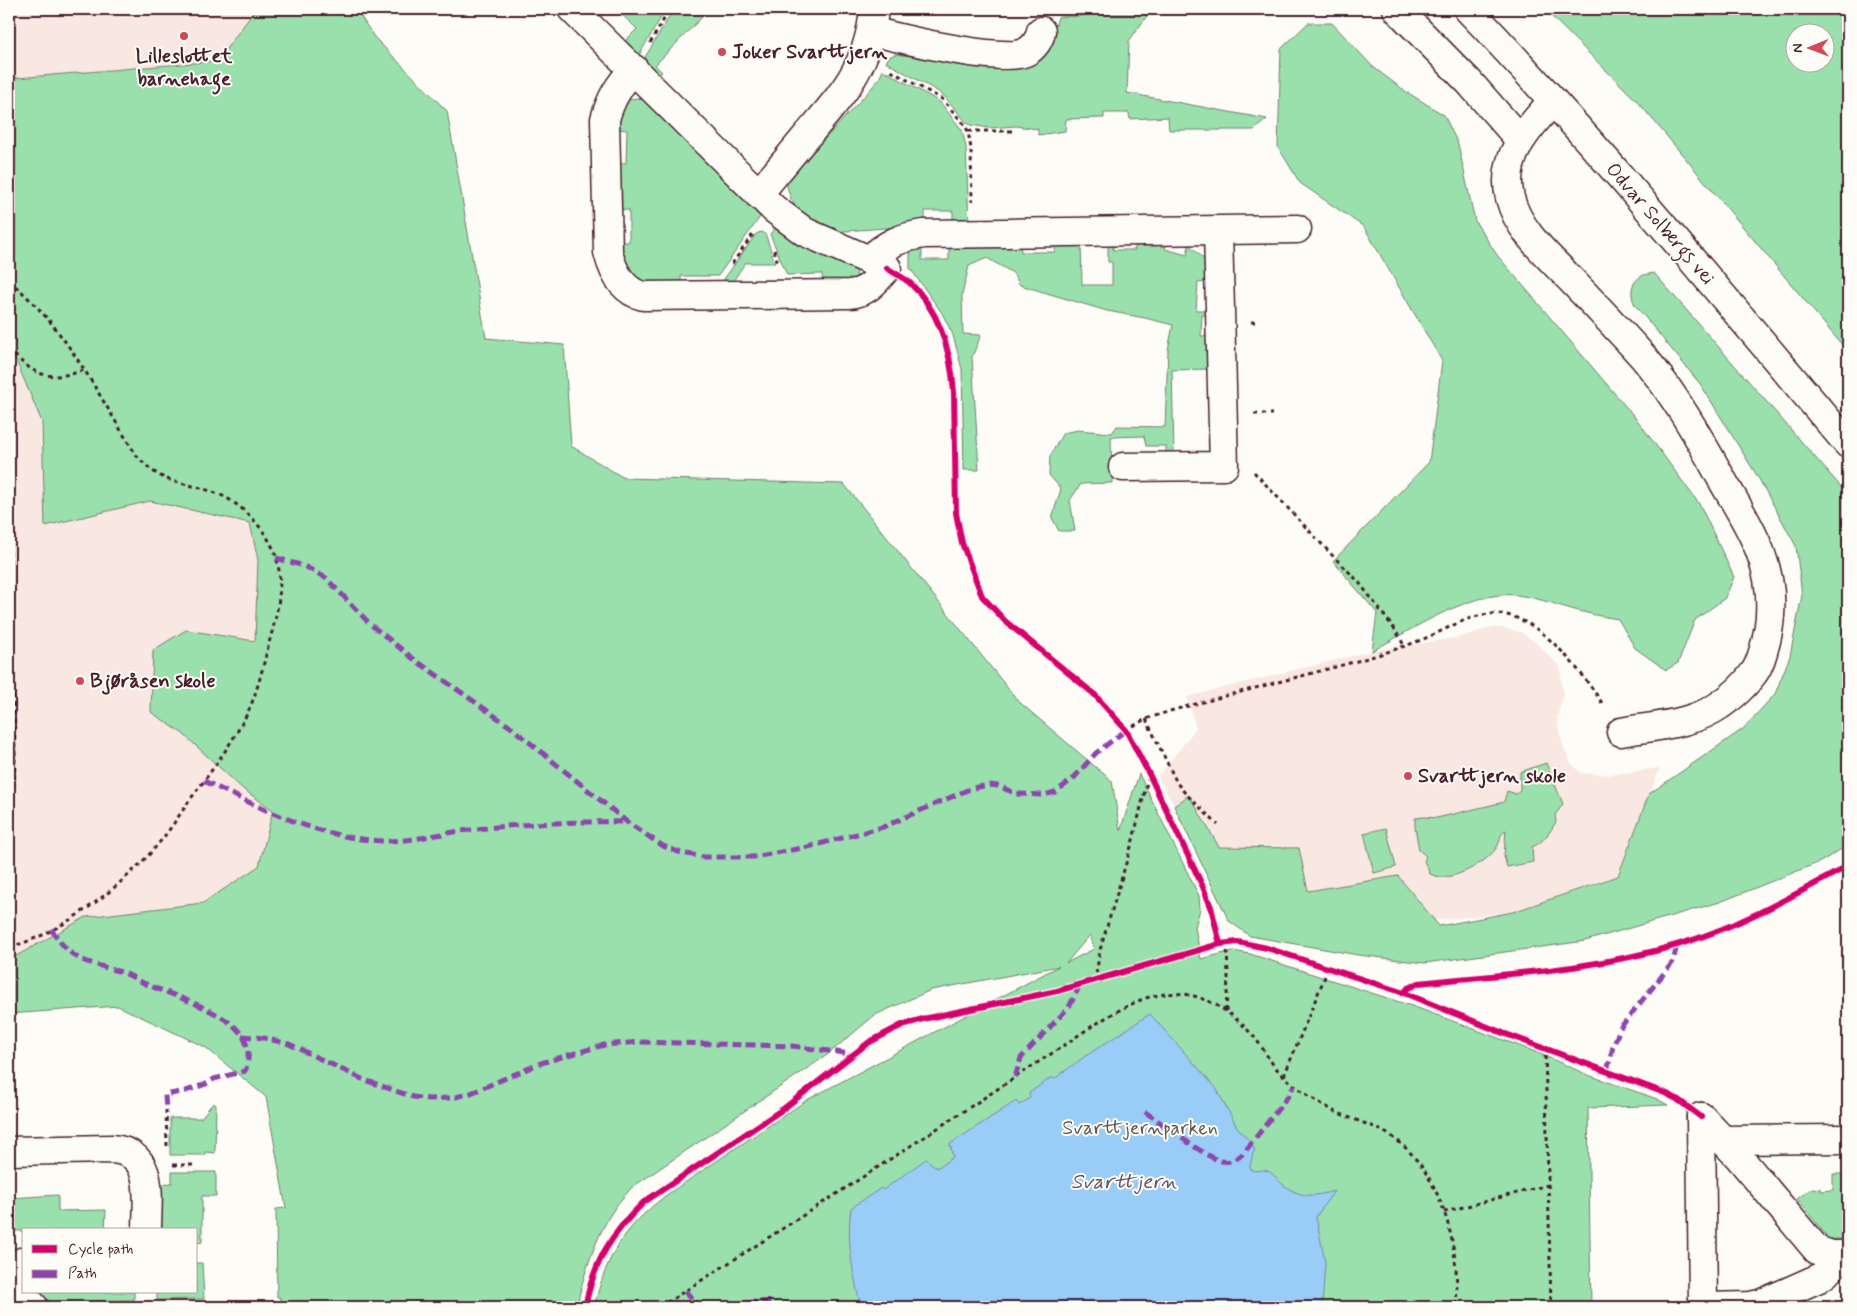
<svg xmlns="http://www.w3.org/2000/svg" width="1857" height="1316" viewBox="0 0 1857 1316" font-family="Mynerve,sans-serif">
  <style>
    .built { fill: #f9e7e1 }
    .green { fill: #9ae0ad; stroke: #72806c; fill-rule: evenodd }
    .water { fill: #99ccf6; stroke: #7987a5 }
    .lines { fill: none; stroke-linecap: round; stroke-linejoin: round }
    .minor-casing { stroke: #4a1f2b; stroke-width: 31 }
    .path { stroke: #4a1f2b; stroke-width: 3; stroke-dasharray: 4 4; stroke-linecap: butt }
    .minor { stroke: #fdfcf7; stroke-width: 28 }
    .quiet { stroke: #8e44ad; stroke-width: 5; stroke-dasharray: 10 5; stroke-linecap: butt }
    .cycleway-casing { stroke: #fdfcf7; stroke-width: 9 }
    .cycleway { stroke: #d6006c; stroke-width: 6 }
    .poi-dot { fill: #d1495b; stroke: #fdfcf7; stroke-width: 2 }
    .labels { text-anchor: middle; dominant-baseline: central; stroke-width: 4; stroke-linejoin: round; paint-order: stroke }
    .poi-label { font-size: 20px; font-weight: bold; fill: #4a1f2b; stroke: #fdfcf7; text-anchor: start }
    .street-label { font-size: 20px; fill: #4a1f2b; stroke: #fdfcf7 }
    .park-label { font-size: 20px; fill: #625952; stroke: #fdfcf7 }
    .water-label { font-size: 21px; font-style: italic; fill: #625368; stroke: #fdfcf7 }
  </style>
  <rect width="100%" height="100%" fill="#fdfcf7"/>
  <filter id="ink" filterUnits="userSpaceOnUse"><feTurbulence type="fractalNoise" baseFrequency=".02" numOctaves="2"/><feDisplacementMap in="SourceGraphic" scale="10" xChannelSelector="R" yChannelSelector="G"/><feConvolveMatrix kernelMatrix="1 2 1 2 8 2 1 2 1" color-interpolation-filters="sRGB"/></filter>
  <g filter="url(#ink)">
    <g class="built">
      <polygon points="9,9 341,9 376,63 9,96"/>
      <polygon points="9,344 42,422 45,526 150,501 250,523 258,560 255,641 186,630 151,712 182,733 243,789 273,810 259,866 202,903 86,917 9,960"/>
      <polygon points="1489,628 1503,628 1520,632 1536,643 1560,667 1563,694 1557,717 1559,731 1564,748 1571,763 1581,773 1608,775 1660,768 1618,875 1513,912 1420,922 1229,921 1174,806 1158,777 1196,728 1187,697 1372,651 1461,637"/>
    </g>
    <g class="green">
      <path d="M256,9H356L374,37L447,111L486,338L564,345L571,446L624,478L844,484L1018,701L1112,781L1120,831L1139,774L1199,896L1200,909L1195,927L1201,959L1233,951L1250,954L1415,1007L1538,1053L1588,1075L1657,1099L1668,1105L1588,1108L1591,1307H594C607,1255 622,1230 665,1196L807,1100L1059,966L931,990L875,1015L827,1055L631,1188C626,1195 619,1201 614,1209C597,1234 582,1277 577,1307H279L280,1297H277L276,1209L286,1208L266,1097L205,1047L118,1006L9,1014V960L86,917L203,903L259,866L273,810L243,789L182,733L151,712L153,650L186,630L255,641L258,560L250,523L150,501L45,526L42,422L9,344V71L17,78L217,61ZM1090,935L1094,949L1066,963Z"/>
      <polygon points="616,9 666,9 636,60 621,45 637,29"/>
      <polygon points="674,9 710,9 655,65 662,72 657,77 641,64"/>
      <polygon points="1083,9 1152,9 1129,41 1127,93 1267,119 1254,130 1169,130 1168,117 1130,119 1129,113 1104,113 1104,118 1066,119 1065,131 1038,135 1038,129 1016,126 989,128 971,125 967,123 945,97 937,91 886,62 889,57 895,54 1006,68 1051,43 1058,17 1083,16"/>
      <path d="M1544,9H1848V352L1638,102ZM1794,32H1824V62H1794Z"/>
      <path d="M1308,23H1332L1373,67L1405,91L1444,115L1458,144L1475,221L1497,255L1638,421L1700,505L1734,577L1725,598L1695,620L1678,663L1666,670L1635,648L1618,619C1608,617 1597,616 1587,613C1564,608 1541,598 1517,595C1470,590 1412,630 1372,651L1377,613L1333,561L1429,462L1442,361L1364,227L1300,183L1278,147L1281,49Z"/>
      <polygon points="883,70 940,102 962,130 966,147 969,224 953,224 953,211 925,211 925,225 832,232 800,214 790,197 787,186 789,178 869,91 879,79"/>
      <path d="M636,98L644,99L660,105L760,217L718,276H681V287H651L628,276L618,242H629V210H618L616,163H626L627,130L616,129C619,114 619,101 636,98Z"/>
      <polygon points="775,228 815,246 857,269 856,280 823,286 822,274 787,275 770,234"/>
      <polygon points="761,232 764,233 766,236 775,263 745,263 733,281 781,280 782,286 723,287 724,279 756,234"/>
      <path d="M1167,239L1165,249L1187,255L1189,245C1203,257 1209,263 1211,281L1198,283L1196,310H1211V315H1202L1201,336H1211V369L1172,370L1174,454L1166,457V446H1146L1144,436L1111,437L1112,483L1081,484L1070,500L1075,531H1059L1052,518L1061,489L1049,475L1050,456L1063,433L1078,430L1112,433L1117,426L1165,427L1168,350L1173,325L1145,318L1107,311L1020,285L1013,273L987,258L969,266L962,295L963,334L981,335L972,357L979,470H964L962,369L953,335L942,313L910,268V253L913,246L922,243V260H949V243L1020,242L1021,252H1055V241L1081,240L1082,285H1112V262H1108V241L1113,240V250H1135V240Z"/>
      <path d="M1654,273L1848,495V845L1820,862L1720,902L1585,941L1425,963L1358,955L1250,936L1229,921L1174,806L1189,795L1219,847L1299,848L1308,891L1398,876L1439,926L1513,912L1618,876L1649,794L1743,729L1775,694L1790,656L1802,595L1796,546L1759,479L1701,385L1635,305C1630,295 1630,282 1642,276C1645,274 1651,274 1654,273Z"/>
      <path d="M1546,763L1563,804L1555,815L1556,822C1549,833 1544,842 1532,847L1533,862L1507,867L1504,856L1506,830C1499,834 1501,841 1497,847C1489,861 1458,878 1442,877C1438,877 1434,876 1430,874L1424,861L1426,856L1419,850L1415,827V818L1424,817L1437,818L1504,802L1507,791L1516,794L1520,791V772Z"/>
      <polygon points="1386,828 1396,867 1374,873 1364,833"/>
      <polygon points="213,1103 216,1105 215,1153 205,1152 205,1155 170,1155 170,1118 201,1118"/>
      <polygon points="172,1172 216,1172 216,1196 202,1196 202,1242 196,1243 196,1230 158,1230 157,1184 172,1183"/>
      <polygon points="1833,1174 1848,1174 1848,1239 1829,1239 1797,1199 1812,1188 1821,1189 1821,1191 1833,1190"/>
      <polygon points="58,1195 58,1211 106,1210 105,1230 9,1231 9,1198"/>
      <polygon points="196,1263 202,1263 204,1299 157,1300 157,1292 196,1292"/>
      <polygon points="30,1292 134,1292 134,1300 86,1301 82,1307 44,1307"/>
    </g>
    <path class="water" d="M1150,1014L1216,1088L1237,1127L1251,1143L1255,1151L1253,1153L1250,1166L1251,1170C1258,1172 1264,1168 1270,1172C1275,1175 1278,1180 1281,1183C1299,1198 1313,1197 1334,1191L1316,1217L1325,1262L1322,1307H861C853,1274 846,1242 851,1208L881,1188L883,1190L926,1159L937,1168L953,1157L950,1144L1016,1101L1019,1105L1030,1098L1029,1093L1052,1077L1054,1079L1084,1057Z"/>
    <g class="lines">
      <defs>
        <g id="minor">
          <path d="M572,9L774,209L805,232L887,268C876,281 867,293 849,294L643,296C622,291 613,272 608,252L605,119C611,98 619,85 634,69"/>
          <polyline points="1397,9 1469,82 1520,140"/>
          <path d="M1468,9C1601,148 1723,297 1848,444"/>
          <path d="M871,31C898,38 1004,64 1026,52C1034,48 1040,39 1041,31"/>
          <path d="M1553,101C1528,128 1500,158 1510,198C1519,233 1551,258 1574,283C1598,308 1622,333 1645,359C1674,394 1697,434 1719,474C1733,500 1751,526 1761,554C1773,586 1773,620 1763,652C1761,659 1758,668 1753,674C1745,685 1732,697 1720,705C1692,725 1653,726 1621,732"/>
          <path d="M758,194C774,176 789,157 805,138C841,96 869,67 874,9"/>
          <path d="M869,260C886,244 901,237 924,234L1297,229"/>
          <polyline points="1123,467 1224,466 1218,231"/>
          <polyline points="1701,1117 1738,1156 1817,1250 1831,1255 1848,1255"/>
          <polyline points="1701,1117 1703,1307"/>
          <polyline points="1722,1140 1848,1139"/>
          <path d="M9,1151L112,1149C156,1153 147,1197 147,1230"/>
          <polyline points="9,1272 17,1265 24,1261"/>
          <polyline points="9,1281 34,1307"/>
          <polyline points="1703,1307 1750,1306 1760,1304 1819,1278 1826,1273 1841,1256"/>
        </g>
      </defs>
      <use href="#minor" class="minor-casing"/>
      <g class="path">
        <polyline points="650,43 670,9"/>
        <polyline points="891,71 942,99 964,124 968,131 971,149 972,202"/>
        <polyline points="968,131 1013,131"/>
        <polyline points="774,250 778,263"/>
        <polyline points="732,264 754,233"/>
        <path d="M9,281C66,326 98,396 137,456C165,487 177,479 213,492C237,500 259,522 271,544C287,576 278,611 269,643C263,666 258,690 248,712C233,742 212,770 192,797C180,814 168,833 154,849C121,887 58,936 9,947"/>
        <polyline points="1251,322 1259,322"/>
        <path d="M9,349C33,376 50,382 84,370"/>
        <polyline points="1254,414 1272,414"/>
        <polyline points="1254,472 1331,554 1358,581 1396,631 1405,647"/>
        <polyline points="9,503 15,757 13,803 9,836"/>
        <polyline points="1146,719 1177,783 1185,793 1218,825"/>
        <path d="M1126,730L1146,719L1170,711C1217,698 1263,686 1309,674C1350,663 1390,653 1428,637C1454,626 1478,609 1507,615C1546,624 1584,675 1604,706"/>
        <polyline points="1095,981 1100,950 1133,840 1149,774"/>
        <polyline points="1226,1011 1228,978 1227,943"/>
        <polyline points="1545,1048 1551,1307"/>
        <polyline points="1284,1076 1328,969"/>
        <polyline points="166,1110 167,1147"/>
        <polyline points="173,1165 195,1165"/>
        <polyline points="1444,1212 1548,1185"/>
        <path d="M660,1307C758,1244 858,1181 956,1116C989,1095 1021,1073 1054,1052C1080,1034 1107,1015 1136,1002C1153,994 1176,991 1194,996C1219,1003 1242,1021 1258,1042C1264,1050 1269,1060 1276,1068C1292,1086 1315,1101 1336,1112C1356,1121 1377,1126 1394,1138C1443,1174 1461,1251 1456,1307"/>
      </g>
      <use href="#minor" class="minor"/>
      <g class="quiet">
        <polyline points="276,558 304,566 326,578 370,624 411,657 512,728 627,822 663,846 681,853 704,857 754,857 808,847 883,827 972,788 989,785 998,786 1017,794 1045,795 1055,792 1072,780 1096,753 1126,730"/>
        <path d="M204,781C257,806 312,835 371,840C402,844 431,835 461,831C516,824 572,821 627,822"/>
        <path d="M51,929C59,941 67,952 80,959C94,965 109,968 124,973C132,976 140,982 148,985C174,996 225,1011 242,1035C249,1045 250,1061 245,1071L214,1079L206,1084L186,1091L165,1095L166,1110"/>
        <polyline points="242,1036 264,1038 289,1044 362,1079 413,1097 429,1099 452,1098 471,1093 541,1063 604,1045 640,1042 792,1046 851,1054"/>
        <polyline points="1607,1071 1613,1047 1620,1028 1673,962 1677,945"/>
        <polyline points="1015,1077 1021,1058 1069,1007 1080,985"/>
        <path d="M1145,1112C1161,1122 1207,1159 1222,1161C1233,1163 1239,1158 1246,1150L1289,1095L1294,1085"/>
        <polyline points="685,1291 700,1306 704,1307"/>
        <polyline points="731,1307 743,1303 775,1301"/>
      </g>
      <defs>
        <g id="cycleway">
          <path d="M887,268C894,273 903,277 910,283C940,311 951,352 954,392L956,513L962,543L982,596L1005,621L1094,694L1126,730L1149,774L1203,887L1211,907L1220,944"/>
          <path d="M1404,993L1408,988L1419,983C1505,974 1593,970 1677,945C1738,927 1793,896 1848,866"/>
          <path d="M585,1307C594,1262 610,1235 644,1202L783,1109L868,1043L902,1025L923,1019L1057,991L1220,944L1238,942L1267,948L1404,993L1503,1033L1665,1093L1677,1099L1701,1117"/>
        </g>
      </defs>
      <use href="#cycleway" class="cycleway-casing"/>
      <use href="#cycleway" class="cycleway"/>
    </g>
  </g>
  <g class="poi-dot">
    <circle cx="184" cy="36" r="5"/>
    <circle cx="722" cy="52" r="5"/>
    <circle cx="80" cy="681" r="5"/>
    <circle cx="1408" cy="776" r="5"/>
  </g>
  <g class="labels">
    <g class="poi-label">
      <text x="732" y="52">Joker Svarttjern</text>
      <text x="184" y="56" text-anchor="middle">Lilleslottet<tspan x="184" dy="23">barnehage</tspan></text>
      <text x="90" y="681">Bjøråsen skole</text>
      <text x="1418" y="776">Svarttjern skole</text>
    </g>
    <g class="street-label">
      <text transform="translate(1660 224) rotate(49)">Odvar Solbergs vei</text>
    </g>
    <g class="park-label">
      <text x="1140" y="1128">Svarttjernparken</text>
    </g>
    <g class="water-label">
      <text x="1124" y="1182">Svarttjern</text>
    </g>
  </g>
  <rect width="1857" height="1316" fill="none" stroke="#fdfcf7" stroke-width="30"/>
  <rect x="15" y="15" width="1827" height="1286" fill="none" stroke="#4a1f2b" stroke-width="2" filter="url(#ink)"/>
  <rect x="22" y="1228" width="175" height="65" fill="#fdfcf7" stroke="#b5a4a5"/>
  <rect x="32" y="1245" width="25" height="8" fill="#d6006c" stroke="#b5a4a5"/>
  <text x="68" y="1254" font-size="15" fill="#4a1f2b">Cycle path</text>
  <rect x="32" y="1270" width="25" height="8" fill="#8e44ad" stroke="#b5a4a5"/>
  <text x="68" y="1278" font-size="15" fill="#4a1f2b">Path</text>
  <g transform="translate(1810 48) rotate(269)"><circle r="24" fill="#fdfcf7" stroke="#b5a4a5"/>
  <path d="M0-4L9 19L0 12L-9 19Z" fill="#d1495b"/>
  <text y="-8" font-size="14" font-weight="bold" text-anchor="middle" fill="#4a1f2b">N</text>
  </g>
</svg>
